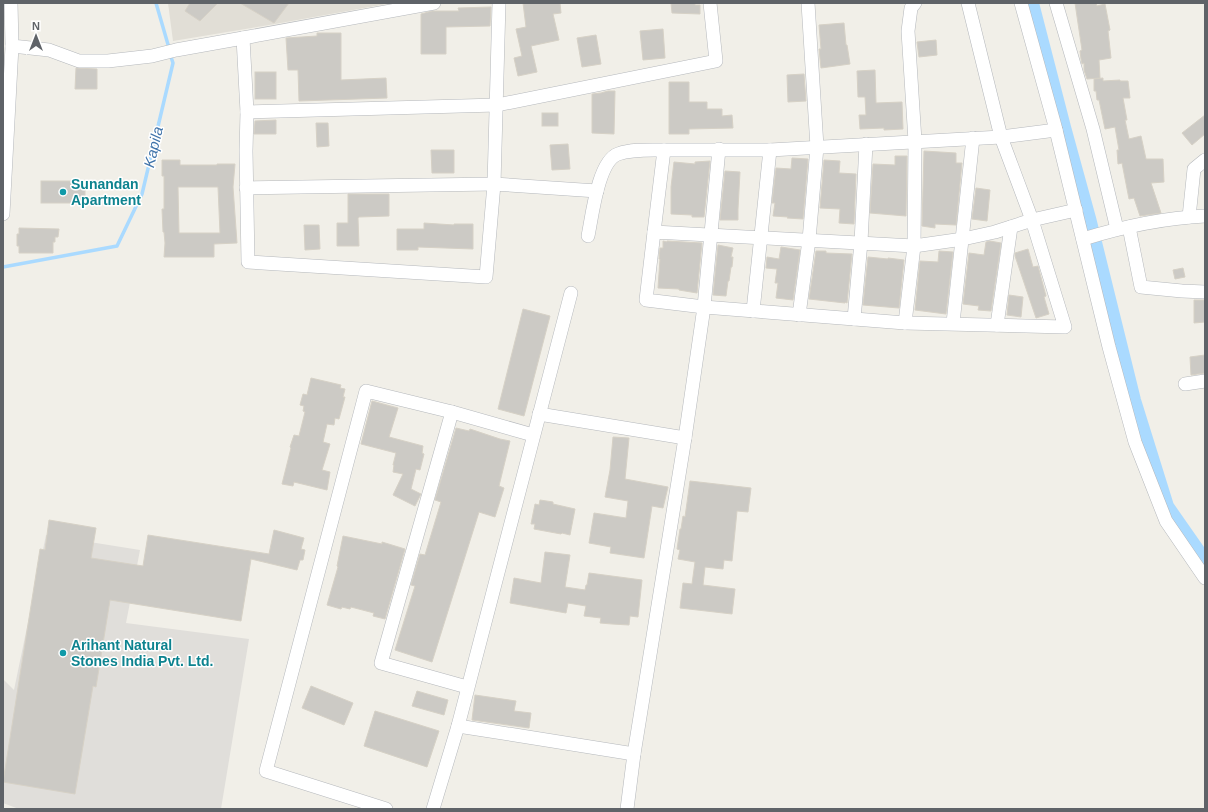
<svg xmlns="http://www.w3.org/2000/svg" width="1208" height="812" viewBox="0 0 1208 812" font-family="Helvetica,sans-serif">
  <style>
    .industrial { fill: #e0deda }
    .education { fill: #e1ded6 }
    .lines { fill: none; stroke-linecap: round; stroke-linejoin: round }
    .stream { stroke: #aadaff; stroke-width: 3.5 }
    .canal { stroke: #aadaff; stroke-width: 12 }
    .building { fill: #cccac5; stroke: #d6d1c6; fill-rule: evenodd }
    .minor-casing { stroke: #b5b8bc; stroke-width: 14 }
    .minor { stroke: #fff; stroke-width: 13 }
    .culture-dot { fill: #0f9aa8; stroke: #fff; stroke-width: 1.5 }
    .labels { text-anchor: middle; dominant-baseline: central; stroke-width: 3; stroke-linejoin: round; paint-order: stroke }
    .culture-label { font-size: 14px; font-weight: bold; fill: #0d838f; stroke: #fff; text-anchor: start }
    .water-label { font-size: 15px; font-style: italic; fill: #4174aa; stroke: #fff }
  </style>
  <rect width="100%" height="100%" fill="#f1efe8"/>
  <polygon class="industrial" points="46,535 140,550 126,623 249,639 221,809 19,809 3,803 3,679 14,690"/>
  <polygon class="education" points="168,3 392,3 275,24 173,41"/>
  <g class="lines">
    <g class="stream">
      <polyline points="156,3 169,48"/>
      <polyline points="3,267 117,246 142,194 173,63 170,54"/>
    </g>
    <polyline class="canal" points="1033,3 1065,127 1090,218 1135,400 1168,506 1205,559"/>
  </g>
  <g class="building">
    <polygon points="190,3 218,3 200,21 185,11"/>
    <polygon points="240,3 289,3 274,23"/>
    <polygon points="523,3 560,3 561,13 553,14 559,40 531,46 537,72 518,76 514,58 522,56 516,29 526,27"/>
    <polygon points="671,3 695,3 695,5 700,5 700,14 672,13"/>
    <polygon points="1075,3 1096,3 1097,6 1105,4 1110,30 1108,31 1111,58 1099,60 1100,78 1087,79 1084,70 1084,63 1082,64 1081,59 1080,51 1082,50"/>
    <polygon points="491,7 490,26 446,27 446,54 421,54 421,14 432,11 459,11 458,8"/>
    <polygon points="844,23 846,45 847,45 850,64 821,68 819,49 821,49 819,25"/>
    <polygon points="663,29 665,58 643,60 640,31"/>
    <polygon points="317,33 341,33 341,80 386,78 387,98 299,101 298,70 288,70 286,38 317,36"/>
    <polygon points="596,35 601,64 582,67 577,38"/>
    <polygon points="936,40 937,55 919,57 917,42"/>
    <polygon points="76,68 97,69 97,89 75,89"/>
    <polygon points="875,70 876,103 902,102 903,129 884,130 884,128 860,129 859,115 866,115 865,97 858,97 857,71"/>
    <rect x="255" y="72" width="21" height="27"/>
    <polygon points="804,74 806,101 788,102 787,75"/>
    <polygon points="1103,78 1103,81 1120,80 1120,81 1128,81 1130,98 1123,98 1127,120 1125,120 1129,139 1141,136 1146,159 1163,159 1164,182 1151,183 1161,213 1140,216 1134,198 1129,199 1122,163 1118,164 1117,150 1119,150 1115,127 1105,129 1099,100 1097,100 1096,91 1094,91 1094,79"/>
    <polygon points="669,82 689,82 689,102 707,102 707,109 722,109 722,116 732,115 733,128 689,129 689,134 669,134"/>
    <polygon points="608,91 615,91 614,134 592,133 592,94 601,93"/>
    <rect x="542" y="113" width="16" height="13"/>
    <polygon points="1205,115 1205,134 1192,145 1182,133"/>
    <polygon points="276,120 276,134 254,134 255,121"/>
    <polygon points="316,123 328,123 329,146 317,147"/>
    <polygon points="568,144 570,169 552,170 550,145"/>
    <polygon points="431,150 454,150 454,173 432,173"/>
    <polygon points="924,151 956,153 956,163 962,163 956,225 935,224 935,228 922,226"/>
    <polygon points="895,156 907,156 906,216 870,213 873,164 895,165"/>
    <polygon points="792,158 808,159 803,219 787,218 788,217 773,216 775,203 772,203 776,168 791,169"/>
    <path d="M162,160H180V165H217V164H235L233,187L237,243L214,244V257H164L165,243L164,232H163L162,209H164V176H162ZM178,187H218L220,233H179Z"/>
    <polygon points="824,160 840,161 839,173 856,174 854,224 839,223 840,209 820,208"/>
    <polygon points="710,161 704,217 692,217 692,215 671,214 671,187 674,162 695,164 695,162"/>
    <polygon points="725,171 740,172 738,209 738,220 720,220"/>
    <rect x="41" y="181" width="44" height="22"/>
    <polygon points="976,188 990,190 987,221 972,219"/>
    <polygon points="348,194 389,194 389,216 359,217 358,218 359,246 337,246 337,223 348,223"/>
    <polygon points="424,223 454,225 454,224 473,224 473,249 418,247 418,250 397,250 397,229 424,229"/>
    <polygon points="304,225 319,225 320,249 305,250"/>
    <polygon points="19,228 59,229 58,237 55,237 55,242 53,242 53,253 19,253 19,246 17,246 17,234 19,234"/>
    <polygon points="663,241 667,242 667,241 702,243 697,293 679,290 679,289 658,288 660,259 659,259 660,248 663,248"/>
    <polygon points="990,241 1001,243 991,311 978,310 979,306 963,304 969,253 984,255 986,242"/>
    <polygon points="718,245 733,248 731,257 733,257 732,267 731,267 729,281 728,281 726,296 713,295"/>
    <polygon points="781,247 800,250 793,300 776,298 778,283 775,283 777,269 766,268 767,257 779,259"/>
    <polygon points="1028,249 1033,267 1038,266 1046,296 1044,297 1049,314 1036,318 1015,256 1015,253"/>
    <polygon points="816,251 826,251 826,253 852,254 847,303 845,302 845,303 809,299"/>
    <polygon points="939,251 953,252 946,314 915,310 920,261 938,262"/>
    <polygon points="868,257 888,259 888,258 904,260 899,308 863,305"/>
    <polygon points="1183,268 1185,277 1175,279 1173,270"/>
    <polygon points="1009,295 1023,297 1021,317 1007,315"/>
    <polygon points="1194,300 1205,300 1205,322 1194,323"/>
    <polygon points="523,309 550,316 524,416 498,409"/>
    <polygon points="1205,355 1205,373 1191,375 1190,357"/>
    <polygon points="311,378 341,385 340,388 345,389 343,397 345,397 339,419 335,418 334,425 327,424 323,442 330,444 322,470 330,472 327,490 294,482 293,486 282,484 291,448 290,447 294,435 299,436 305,412 303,411 304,406 300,405 303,394 307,395"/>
    <polygon points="372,401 398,408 389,437 423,446 422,453 424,454 420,470 416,469 411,489 421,494 415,506 393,495 403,474 393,472 394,465 393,465 396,453 361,444"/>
    <polygon points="456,428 469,431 470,429 500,439 510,441 499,486 504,488 495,517 479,512 432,662 395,650 415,586 411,585 420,554 425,555 441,502 435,500"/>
    <polygon points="613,437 629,438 625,479 668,487 663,508 652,506 644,558 610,553 611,547 589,543 594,513 626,518 628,501 605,497 610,470"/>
    <polygon points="690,481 751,488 748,512 737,511 732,561 724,560 723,569 705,567 703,585 735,589 732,614 680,608 683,583 692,584 695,562 678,559 680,550 677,549 680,529 681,529 683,516 685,517"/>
    <polygon points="540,500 553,502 553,504 575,509 570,535 562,533 561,534 534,529 535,524 531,524 535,504 539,505"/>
    <polygon points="49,520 96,528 91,558 143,566 148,535 269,554 274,530 304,538 301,549 305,550 303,560 300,560 297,570 251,559 241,621 110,600 96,687 93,686 75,794 3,782 40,549 45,550"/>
    <polygon points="343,536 382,544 382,542 405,549 385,619 373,616 374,613 351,607 350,609 342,607 341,609 327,605 338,567 337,566"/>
    <polygon points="545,552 570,555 565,587 585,590 586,585 587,585 589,573 642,580 638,617 630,616 629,625 612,624 600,623 601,618 584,616 586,606 568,603 566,613 510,603 514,578 541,583"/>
    <polygon points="311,686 353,703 344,725 302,708"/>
    <polygon points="417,691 448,700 444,715 412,706"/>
    <polygon points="475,695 516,701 514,711 531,713 529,728 472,720"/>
    <polygon points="375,711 439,731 427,767 364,746"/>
  </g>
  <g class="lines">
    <defs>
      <g id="minor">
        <polyline points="11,3 12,46 49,50 79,61 108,61 152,56 176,50 243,38"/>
        <polyline points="434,3 243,38 247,112 246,151 248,262 486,277 494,184 597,191"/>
        <polyline points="968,3 1001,137 1032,220 1076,210"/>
        <polyline points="1021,3 1055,126 1109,347 1135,442 1166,521 1205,578"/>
        <polyline points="1056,3 1093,129 1117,229"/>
        <polyline points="247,112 497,105 716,61 710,3"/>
        <polyline points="246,188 494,184 499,3"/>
        <polyline points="3,214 12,46"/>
        <polyline points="1189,217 1194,169 1205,160"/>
        <polygon points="1032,220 1065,327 905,323 704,307 646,300 654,232 914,246 963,239 995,232"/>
        <polyline points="1129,227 1141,287 1182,291 1205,292"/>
        <polyline points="654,232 664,150 770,150 1001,137 1056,130"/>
        <path d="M588,236C592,217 598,161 618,154C632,149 649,150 664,150"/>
        <path d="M1083,239C1122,227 1164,218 1205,216"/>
        <polyline points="753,311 770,150"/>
        <polyline points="799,315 809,240 817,147 808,3"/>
        <polyline points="854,319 861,242 866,144"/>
        <polyline points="905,323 914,246 915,141 908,31 911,8 915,3"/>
        <polyline points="953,323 973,138"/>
        <polyline points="997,325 1011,227"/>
        <polyline points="1185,384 1205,381"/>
        <polyline points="452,412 381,663 467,687"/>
        <polyline points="539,414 685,438 634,754 627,809"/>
        <polyline points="685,438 704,307 719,149"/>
        <polyline points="458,726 634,754"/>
        <polyline points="386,809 266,771 366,391 452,412 533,435"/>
        <polyline points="433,809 458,726 571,293"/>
      </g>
    </defs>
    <use href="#minor" class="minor-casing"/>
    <use href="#minor" class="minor"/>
  </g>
  <g class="culture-dot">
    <circle cx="63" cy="192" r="4"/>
    <circle cx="63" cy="653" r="4"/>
  </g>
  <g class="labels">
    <g class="culture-label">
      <text x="71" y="184">Sunandan<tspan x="71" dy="16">Apartment</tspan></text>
      <text x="71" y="645">Arihant Natural<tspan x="71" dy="16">Stones India Pvt. Ltd.</tspan></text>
    </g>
    <g class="water-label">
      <text transform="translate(153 147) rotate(-77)">Kapila</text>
    </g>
  </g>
  <rect width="1208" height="812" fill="none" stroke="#5f6368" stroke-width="8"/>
  <g transform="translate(36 36)" stroke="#ffffff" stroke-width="3" paint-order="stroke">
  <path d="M0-3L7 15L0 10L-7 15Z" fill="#5f6368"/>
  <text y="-6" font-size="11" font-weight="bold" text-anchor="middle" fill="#5f6368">N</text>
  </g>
</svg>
